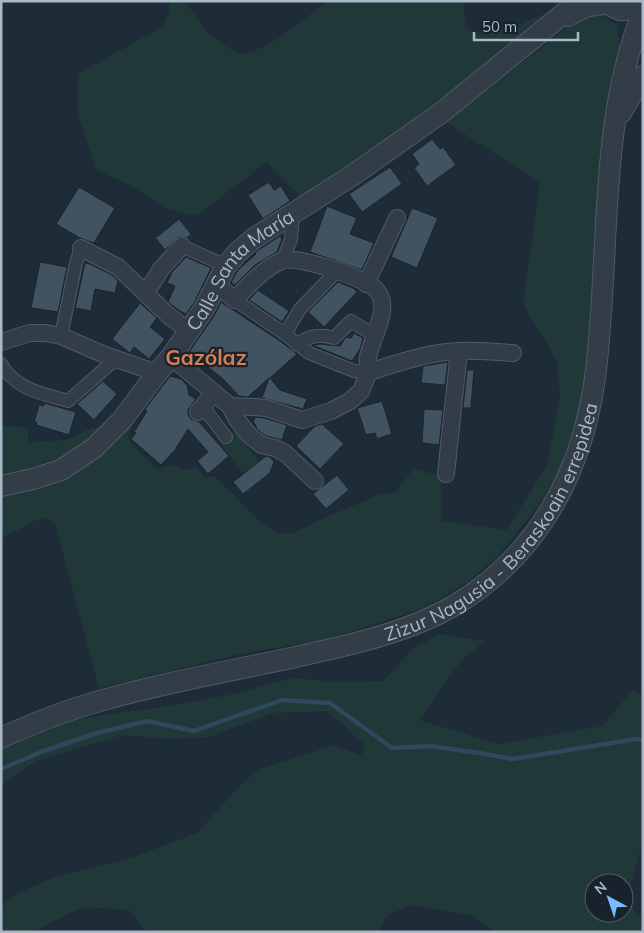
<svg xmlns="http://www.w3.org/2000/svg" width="644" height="933" viewBox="0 0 644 933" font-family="Mulish,sans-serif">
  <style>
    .green { fill: #203838; fill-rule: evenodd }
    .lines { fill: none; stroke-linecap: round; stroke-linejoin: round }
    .stream { stroke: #2f485e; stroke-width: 4.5 }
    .building { fill: #415260; stroke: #19242e }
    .pedestrian-casing { stroke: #4f5b66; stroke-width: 14 }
    .minor-casing { stroke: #4f5b66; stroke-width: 18 }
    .tertiary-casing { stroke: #4f5b66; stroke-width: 22 }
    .pedestrian { stroke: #323d48; stroke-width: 12 }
    .minor { stroke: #323d48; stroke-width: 16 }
    .tertiary { stroke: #323d48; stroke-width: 20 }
    .labels { text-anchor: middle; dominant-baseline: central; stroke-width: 4.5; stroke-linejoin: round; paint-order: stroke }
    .street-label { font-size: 19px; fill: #abb8c5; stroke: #17222c }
    .quarter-label { font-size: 21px; font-weight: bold; fill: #d97c52; stroke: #17222c }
  </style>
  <rect width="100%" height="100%" fill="#1e2c37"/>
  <g class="green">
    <polygon points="171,1 185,1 204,29 228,48 243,54 261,48 279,38 328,1 465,1 463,5 466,28 476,33 502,29 524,23 546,13 429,111 303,199 267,162 196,216 169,209 131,186 96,169 78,114 78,74 162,27 168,14"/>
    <polygon points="593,13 616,24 620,45 611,82 603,140 596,303 584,394 560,469 538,506 498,556 469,581 425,608 327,639 245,653 99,688 55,524 47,518 34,521 1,539 1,492 30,486 127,421 132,423 128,437 131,444 157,469 172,465 183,470 196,467 205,477 215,477 229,490 260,522 279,533 294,533 324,518 379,495 396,492 413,469 441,476 442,521 506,530 547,466 560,396 557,361 523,304 540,183 446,122 569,26"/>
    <polygon points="1,426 28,427 28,442 66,440 91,428 99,427 93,437 69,456 16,475 1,479"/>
    <polygon points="234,431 259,462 244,474 219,442"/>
    <path d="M439,634L485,641L461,661L419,720L498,744L602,726L633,690L643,695V840L627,898L637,914L643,916V932H495L470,915L412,905L388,915L378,932H147L129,910L82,907L32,932H1V905L17,894L54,877L131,858L197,833L243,782L261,769L334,745L361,755L365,745L327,711L273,713L209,737L172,739L122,735L36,761L1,785V750L75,719L162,707L234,694L293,678L339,682L383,681L413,649ZM594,883H624V913H594Z"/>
  </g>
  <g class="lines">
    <polyline class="stream" points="1,769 41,752 97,733 147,721 194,731 282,700 330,703 392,748 431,746 479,753 513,759 612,743 637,739 643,740"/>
  </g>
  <g class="building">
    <polygon points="432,139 440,149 443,147 456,165 427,186 414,168 419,164 412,154"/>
    <polygon points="390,167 402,184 362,212 349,194"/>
    <polygon points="269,182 274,190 281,186 290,201 263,219 248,195"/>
    <polygon points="79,187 115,208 94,243 80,238 56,224"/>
    <polygon points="327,206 357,218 350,234 374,243 362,270 310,252"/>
    <polygon points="412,208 438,218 417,268 391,257"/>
    <polygon points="179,219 191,234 187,238 179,237 165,250 153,235 157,237"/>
    <polygon points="280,236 282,239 277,252 255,265 235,285 231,282 238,270 256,254 255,253 260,249"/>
    <polygon points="186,257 211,268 194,303 186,314 180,311 168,302 175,286 167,283 172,272"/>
    <polygon points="40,262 67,267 58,312 31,308"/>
    <polygon points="85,263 90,264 112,275 118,281 115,293 95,289 91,311 75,308"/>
    <polygon points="338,282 353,288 357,292 324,327 308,312"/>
    <polygon points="258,290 289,311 282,322 249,300"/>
    <polygon points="221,302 280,341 297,354 270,378 280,390 307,399 303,409 262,398 269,378 248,397 239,396 223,379 189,352 214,316"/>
    <polygon points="140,303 157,318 150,327 165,339 149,359 134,347 130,353 112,339"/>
    <polygon points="354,333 363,338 360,349 352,361 312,345 320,344 340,346 346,337 351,338"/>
    <polygon points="448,362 445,385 421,383 423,366"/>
    <polygon points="467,370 474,370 471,408 463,408"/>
    <polygon points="170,376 181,379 187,385 189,395 196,399 188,410 188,415 191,419 199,422 229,456 208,474 197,461 208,452 188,429 175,450 161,465 131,439 136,433 134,432 147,411 145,409"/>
    <polygon points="103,381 117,394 94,420 77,404"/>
    <polygon points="382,401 392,434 377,439 375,433 366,435 357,408"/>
    <polygon points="44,403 76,412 69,435 36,425 37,422 34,422 39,405 44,406"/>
    <polygon points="424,409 443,410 439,445 422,443"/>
    <polygon points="255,417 264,418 287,425 282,440 266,436 257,429 255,424 253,423"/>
    <polygon points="322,424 344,444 320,469 296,446 315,426"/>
    <polygon points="266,456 270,457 274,462 270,473 243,494 233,482"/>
    <polygon points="337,475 349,490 326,509 313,494"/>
  </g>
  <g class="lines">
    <defs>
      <g id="pedestrian">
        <polyline points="182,246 226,266"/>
        <polyline points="283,260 291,239 293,214"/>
        <polyline points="235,300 285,334 309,353 354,371 369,372"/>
        <polyline points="285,334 300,309 337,271"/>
        <polyline points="61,336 76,263 81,248"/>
        <path d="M297,345C309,335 320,334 334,338L351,321L374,335"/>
        <path d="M1,364C15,389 43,394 68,401L116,359"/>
        <polyline points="203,407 226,437"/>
      </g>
      <g id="minor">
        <polyline points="81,248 118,267 169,316 189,331"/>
        <polyline points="366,284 397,218"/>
        <path d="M217,285L235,300C248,285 263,269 281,261C296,254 358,277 372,286C375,288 380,294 381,298C387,314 371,341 368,357C367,362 368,367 369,372"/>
        <polyline points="146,293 161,269 182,246"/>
        <polyline points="1,342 30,333 46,333 61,336 105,355 157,373"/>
        <polyline points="171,357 230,406 237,420 250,436 262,445 275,448 285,453 315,481"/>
        <path d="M230,406L255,407L266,408L302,420L331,411L350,401L361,391L369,372C397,363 429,352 459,351C476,350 495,352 513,353"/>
        <polyline points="198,412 214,393"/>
        <polyline points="446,474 459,351"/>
      </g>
      <g id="tertiary">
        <path d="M568,16C579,9 592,4 605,4C611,4 615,9 620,10C628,11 636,7 643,4"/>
        <polyline points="621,113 643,76"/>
        <path id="s1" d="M1,486L33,479L61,470L94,448L122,420L157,373L171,357L204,309L226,266L237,253L253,239L353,175L441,113L579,1"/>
        <path id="s2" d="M1,738C32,724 64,711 96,702C154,685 214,674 272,662C331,649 403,636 455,605C538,555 582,473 595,378C611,256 597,128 643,11"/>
      </g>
    </defs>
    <use href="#pedestrian" class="pedestrian-casing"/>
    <use href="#minor" class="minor-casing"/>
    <use href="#tertiary" class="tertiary-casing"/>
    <use href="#pedestrian" class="pedestrian"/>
    <use href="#minor" class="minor"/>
    <use href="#tertiary" class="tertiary"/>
  </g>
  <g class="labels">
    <g class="street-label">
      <text stroke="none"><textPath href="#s1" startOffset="334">Calle Santa María</textPath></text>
      <text stroke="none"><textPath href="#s2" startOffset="562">Zizur Nagusia - Beraskoain errepidea</textPath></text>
    </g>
    <g class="quarter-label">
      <text x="206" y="357">Gazólaz</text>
    </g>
  </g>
  <rect width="644" height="933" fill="none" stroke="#abb8c5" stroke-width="5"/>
  <g transform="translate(609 898) rotate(320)"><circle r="24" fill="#17222c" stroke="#525e69"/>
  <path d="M0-4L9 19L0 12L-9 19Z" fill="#77bcfe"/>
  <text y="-8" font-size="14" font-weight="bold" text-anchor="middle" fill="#abb8c5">N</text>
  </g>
  <path d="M474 32v8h104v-8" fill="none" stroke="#abb8c5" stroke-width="2.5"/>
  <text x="482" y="32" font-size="15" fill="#abb8c5" stroke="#17222c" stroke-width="4" paint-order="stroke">50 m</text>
</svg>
